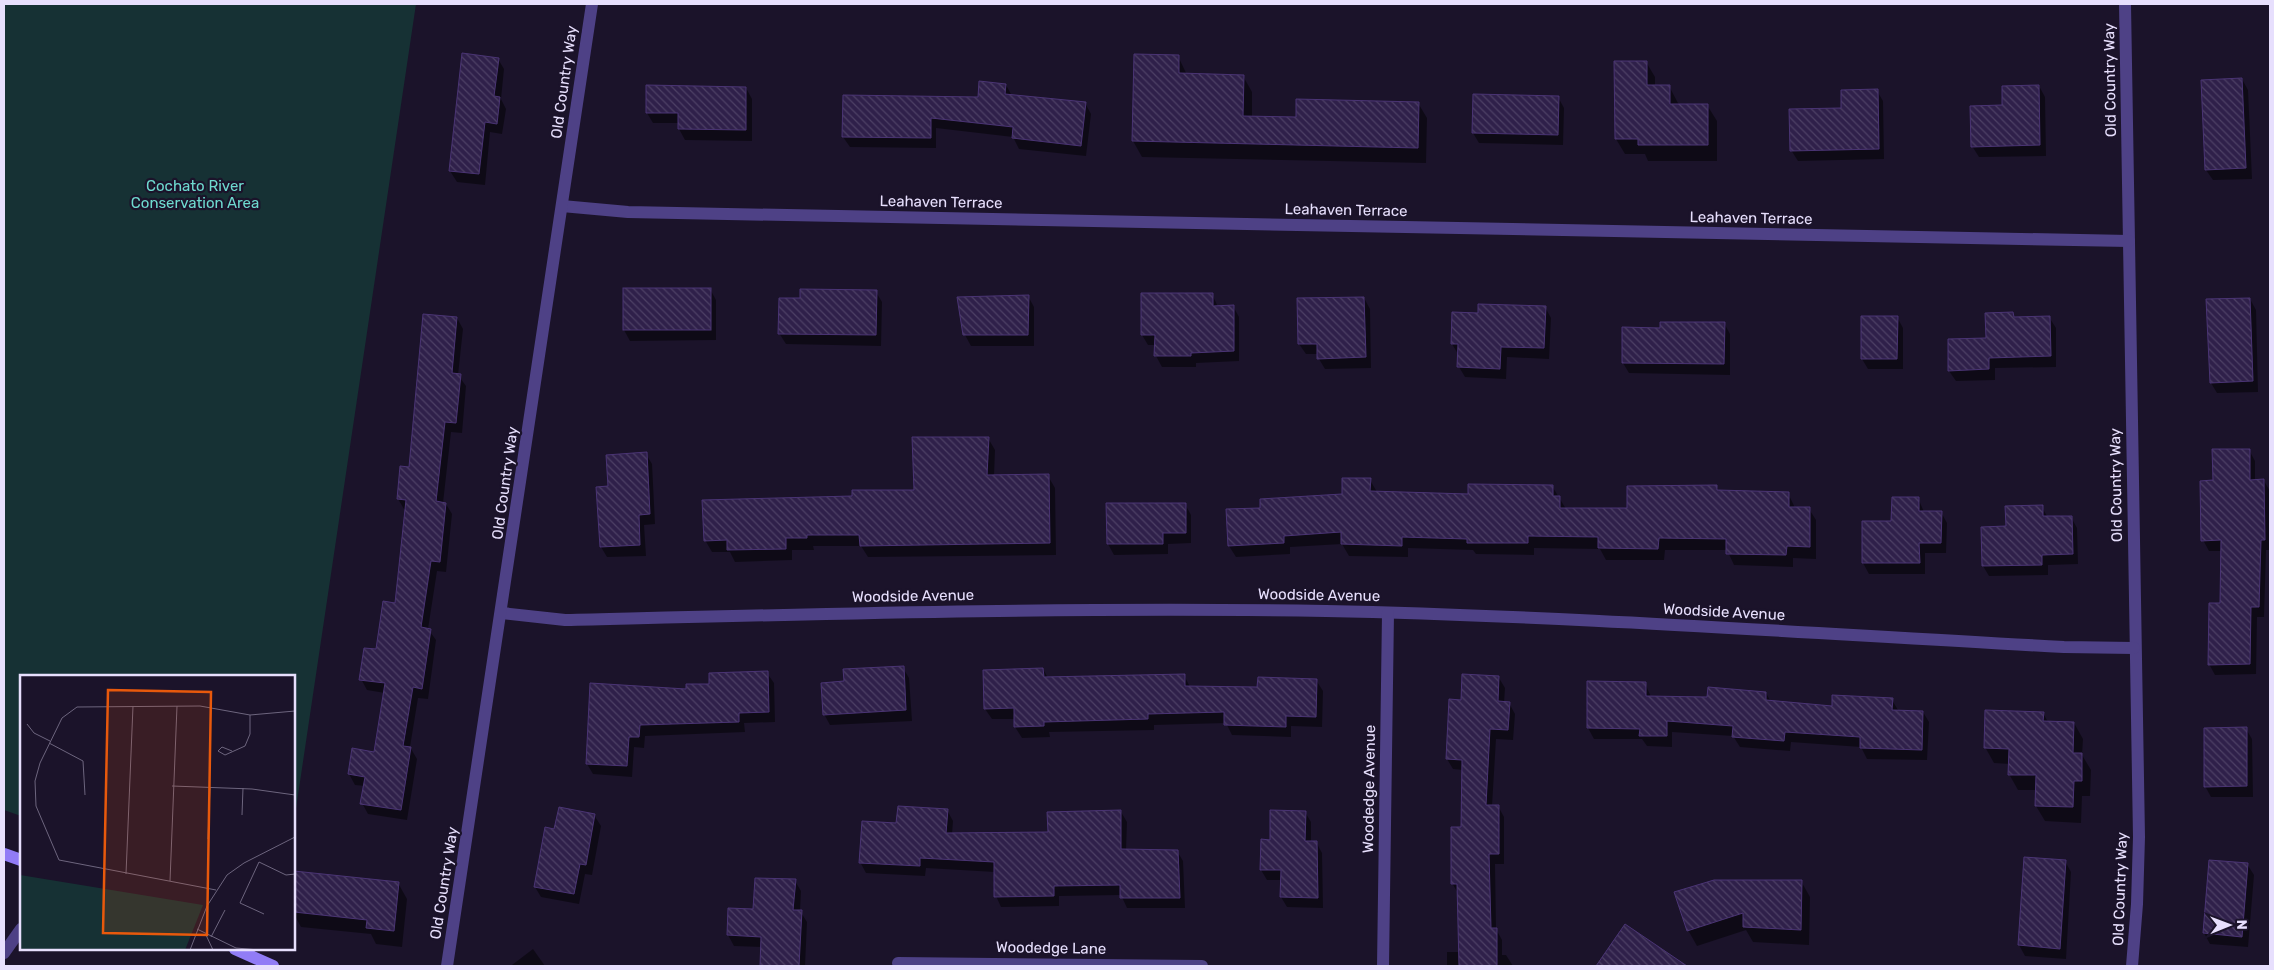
<svg xmlns="http://www.w3.org/2000/svg" width="2274" height="970" viewBox="0 0 2274 970" font-family="Rubik,sans-serif">
  <style>
    .green { fill: #163134 }
    .shadow { fill: #0007 }
    .building { fill: url(#building-back-hatch); stroke: #4a3474 }
    .lines { fill: none; stroke-linecap: round; stroke-linejoin: round }
    .lane { stroke: #4e4186; stroke-width: 12 }
    .street { stroke: #4e4186; stroke-width: 12 }
    .secondary { stroke: #917cf6; stroke-width: 12 }
    .labels { text-anchor: middle; dominant-baseline: central; stroke-width: 4.5; stroke-linejoin: round; paint-order: stroke }
    .street-label { font-size: 15px; fill: #e7dffd; stroke: #1b132a }
    .park-label { font-size: 15px; fill: #6edacf; stroke: #1b132a }
    .inset-road { fill: none; stroke: #6d657e; stroke-width: 1 }
    .view { fill: #e8590c; fill-opacity: 0.15; stroke: #e8590c; stroke-width: 2.5 }
    .inset-edge { fill: none; stroke: #e7dffd; stroke-width: 2.5 }
  </style>
  <defs>
    <pattern id="building-back-hatch" width="6" height="6" patternUnits="userSpaceOnUse" patternTransform="scale(1.25)"><rect width="6" height="6" fill="#2f204a"/><path d="M-1 5l2 2M0 0l6 6M5-1l2 2" fill="none" stroke="#4d4065"/></pattern>
  </defs>
  <rect width="100%" height="100%" fill="#1b132a"/>
  <polygon class="green" points="4,4 416,4 294,822 294,676 21,676 21,816 4,810"/>
  <g class="shadow">
    <polygon points="1135,55 1178,56 1187,75 1243,76 1252,92 1252,117 1297,119 1418,103 1427,118 1426,163 1142,157 1133,141"/>
    <polygon points="498,59 504,69 501,99 506,109 502,134 490,132 485,185 457,182 450,171"/>
    <polygon points="1646,62 1655,77 1655,86 1669,86 1679,105 1707,105 1717,121 1717,161 1648,161 1645,154 1625,154 1616,139"/>
    <polygon points="2242,79 2248,90 2252,179 2213,180 2206,170"/>
    <polygon points="1006,85 1012,96 1085,103 1091,114 1086,156 1019,149 1013,137 936,128 936,148 850,147 843,137 979,98"/>
    <polygon points="2039,86 2045,97 2046,156 1979,157 1972,146 2004,107"/>
    <polygon points="746,88 752,99 752,141 685,140 679,129 679,123 653,123 647,113"/>
    <polygon points="1877,91 1883,101 1884,159 1798,161 1791,150 1842,109"/>
    <polygon points="1558,97 1564,108 1563,145 1479,143 1473,133"/>
    <polygon points="624,289 710,289 716,300 716,340 630,341 624,330"/>
    <polygon points="876,292 882,302 881,346 786,344 779,333"/>
    <polygon points="1212,294 1218,307 1233,306 1239,317 1239,361 1196,363 1196,367 1162,367 1156,356 1156,345 1148,345 1142,335"/>
    <polygon points="1028,296 1034,307 1034,346 971,346 965,335 958,298"/>
    <polygon points="1364,298 1370,309 1371,368 1325,369 1319,359 1319,354 1306,354 1299,344"/>
    <polygon points="2250,299 2256,310 2258,392 2217,393 2211,383"/>
    <polygon points="1545,307 1551,318 1549,359 1507,357 1506,379 1465,377 1459,367 1458,354 1452,344 1479,314"/>
    <polygon points="2012,313 2015,318 2049,317 2056,328 2056,367 1995,368 1995,380 1956,381 1949,371 1988,339"/>
    <polygon points="1897,317 1903,328 1903,369 1868,369 1862,359"/>
    <polygon points="457,318 463,329 458,375 466,386 462,433 451,432 443,503 446,504 452,514 446,572 437,571 428,629 436,640 428,699 418,698 410,747 417,759 407,820 368,814 362,803 365,786 355,785 349,774 375,754 385,693 367,690 361,679 377,651 396,604 407,510 404,509 398,499 410,468"/>
    <polygon points="1724,323 1730,334 1730,375 1629,373 1623,363 1661,329"/>
    <polygon points="988,438 995,450 994,476 1048,476 1055,488 1056,555 868,557 861,546 813,546 814,550 792,550 792,560 735,562 730,552 712,552 705,540 854,497 915,491"/>
    <polygon points="2249,450 2255,461 2255,481 2264,481 2270,491 2270,550 2266,550 2264,617 2257,617 2256,674 2215,675 2209,664 2221,605 2222,551 2209,551 2203,540 2214,482"/>
    <polygon points="646,454 652,464 655,524 644,525 646,556 607,557 601,547 609,487"/>
    <polygon points="1370,480 1377,492 1469,495 1552,486 1566,509 1629,509 1717,487 1719,491 1788,493 1795,508 1809,509 1816,520 1816,559 1793,558 1793,567 1734,565 1727,550 1665,550 1664,560 1606,560 1600,549 1534,548 1534,555 1476,554 1473,550 1408,548 1408,557 1349,556 1342,544 1290,547 1290,554 1236,557 1229,546 1261,509 1343,495"/>
    <polygon points="1918,498 1924,512 1941,512 1947,523 1946,553 1925,553 1925,574 1869,574 1863,563 1893,522"/>
    <polygon points="1185,504 1191,515 1191,543 1168,544 1168,554 1114,555 1108,544"/>
    <polygon points="2042,507 2048,518 2071,517 2077,528 2078,564 2048,565 2048,575 1989,576 1983,566 2007,528"/>
    <polygon points="903,668 909,678 912,721 830,725 824,714 846,683"/>
    <polygon points="1043,669 1048,678 1184,675 1190,687 1259,689 1316,680 1323,691 1322,727 1291,726 1291,737 1232,735 1226,723 1154,725 1154,730 1049,732 1050,737 1022,738 1015,727 1015,719 992,719 985,709"/>
    <polygon points="767,673 774,683 775,722 744,723 745,732 645,736 644,748 634,747 632,777 593,774 587,764 687,690"/>
    <polygon points="1499,678 1505,688 1504,703 1509,703 1515,714 1513,740 1496,739 1492,806 1498,806 1504,817 1504,864 1495,864 1496,929 1502,940 1502,955 1506,955 1513,966 1447,966 1447,952 1460,952 1459,895 1452,883 1463,828 1463,770 1453,769 1447,759 1462,701"/>
    <polygon points="1588,682 1645,683 1651,697 1709,699 1766,693 1771,702 1833,707 1892,700 1898,710 1923,712 1929,722 1927,760 1867,759 1861,747 1791,742 1790,751 1740,747 1733,736 1672,732 1672,747 1647,746 1642,739 1594,739 1588,728"/>
    <polygon points="2043,713 2048,722 2074,723 2083,739 2082,755 2091,770 2090,796 2082,796 2081,823 2045,821 2036,806 2037,790 2018,790 2009,774 2010,764 1994,763 1985,747"/>
    <polygon points="2246,729 2252,739 2253,797 2211,797 2205,786"/>
    <polygon points="947,810 953,821 952,834 1049,833 1121,812 1127,822 1126,850 1177,851 1183,861 1185,908 1127,908 1121,895 1059,896 1059,906 1001,907 996,896 995,872 926,868 925,876 866,873 860,862 898,824"/>
    <polygon points="1305,812 1311,822 1311,842 1316,842 1322,853 1323,908 1287,907 1281,897 1282,880 1267,880 1261,870 1271,841"/>
    <polygon points="594,815 601,826 592,875 585,874 579,904 541,897 535,887 555,830"/>
    <polygon points="2065,861 2071,872 2066,959 2025,956 2019,945"/>
    <polygon points="2210,861 2247,864 2254,875 2248,947 2210,944 2204,933"/>
    <polygon points="296,872 398,883 407,899 402,947 376,944 371,934 301,927 294,914"/>
    <polygon points="795,881 801,891 800,911 807,922 805,966 761,966 762,947 734,946 728,935 729,909 755,910"/>
    <polygon points="1801,881 1810,897 1809,945 1753,942 1746,930 1697,946 1688,930"/>
    <polygon points="533,949 545,966 512,966 512,965"/>
    <polygon points="1669,962 1666,966 1600,966 1599,964"/>
  </g>
  <g class="building">
    <polygon points="462,53 499,58 494,96 500,97 497,124 485,122 479,174 449,171"/>
    <polygon points="1134,54 1179,55 1179,73 1244,75 1243,116 1296,117 1296,99 1419,102 1418,148 1132,141"/>
    <polygon points="1614,61 1647,61 1647,85 1670,85 1670,104 1708,104 1708,145 1638,145 1638,139 1615,139"/>
    <polygon points="2242,78 2246,168 2205,170 2201,80"/>
    <polygon points="979,81 1006,84 1005,94 1086,102 1081,146 1012,138 1013,127 931,118 931,138 842,137 843,95 978,97"/>
    <polygon points="646,85 746,87 746,130 678,129 678,113 646,113"/>
    <polygon points="2039,85 2040,145 1971,147 1970,106 2002,105 2002,86"/>
    <polygon points="1878,89 1879,149 1790,151 1789,109 1841,108 1841,90"/>
    <polygon points="1473,94 1559,96 1558,135 1472,133"/>
    <rect x="623" y="288" width="88" height="42"/>
    <polygon points="800,289 877,290 876,335 778,334 779,298 800,298"/>
    <polygon points="1141,293 1213,293 1213,306 1234,305 1234,351 1191,353 1191,356 1154,356 1155,335 1141,335"/>
    <polygon points="1029,295 1028,335 963,335 957,297"/>
    <polygon points="1364,297 1366,357 1317,359 1317,344 1298,344 1297,298"/>
    <polygon points="2250,298 2253,381 2210,383 2206,299"/>
    <polygon points="1478,304 1546,306 1544,348 1501,347 1500,369 1457,367 1458,344 1451,344 1452,312 1478,313"/>
    <polygon points="2013,312 2014,317 2050,316 2051,356 1989,358 1989,369 1948,371 1948,339 1986,338 1985,313"/>
    <polygon points="423,314 457,317 452,373 461,374 456,423 445,422 436,501 446,503 440,562 431,561 421,627 431,629 422,689 413,687 403,746 411,747 401,810 360,804 365,777 348,774 352,748 374,752 385,683 359,680 364,648 376,649 383,601 395,603 406,500 397,499 400,466 409,467"/>
    <polygon points="1861,316 1898,316 1897,359 1861,359"/>
    <polygon points="1660,322 1725,322 1724,364 1622,363 1622,327 1660,328"/>
    <polygon points="912,437 989,437 987,475 1049,474 1050,543 860,546 859,535 807,535 807,538 786,538 786,549 727,550 727,540 704,541 702,500 852,496 852,490 914,490"/>
    <polygon points="2212,449 2250,449 2250,480 2264,479 2265,540 2261,540 2259,607 2251,607 2250,664 2208,665 2209,603 2220,603 2221,540 2201,541 2200,481 2213,480"/>
    <polygon points="647,452 650,514 639,515 640,545 600,547 596,487 608,486 606,455"/>
    <polygon points="1342,478 1371,478 1370,491 1468,494 1468,484 1553,485 1553,496 1560,496 1560,508 1627,508 1627,486 1717,485 1717,490 1789,492 1789,507 1810,507 1810,547 1787,546 1786,555 1726,554 1726,539 1659,538 1658,549 1598,548 1598,537 1528,536 1528,543 1467,543 1467,539 1402,537 1402,546 1341,544 1341,532 1284,536 1284,543 1228,546 1226,509 1260,508 1260,499 1342,494"/>
    <polygon points="1892,497 1919,497 1919,511 1942,511 1941,543 1919,543 1920,563 1862,563 1862,521 1891,521"/>
    <polygon points="1106,503 1186,503 1186,533 1163,533 1163,544 1107,544"/>
    <polygon points="2043,505 2043,516 2072,516 2073,554 2042,555 2042,565 1982,566 1981,527 2006,526 2005,506"/>
    <polygon points="904,666 906,710 823,715 821,683 844,681 843,669"/>
    <polygon points="1043,668 1044,677 1185,674 1185,686 1257,687 1258,677 1317,679 1316,717 1286,716 1286,727 1224,725 1224,712 1148,714 1148,719 1044,722 1044,726 1014,727 1014,708 984,709 983,670"/>
    <polygon points="768,671 769,712 739,713 739,722 640,725 639,737 629,737 627,766 586,764 590,683 686,689 686,684 709,684 709,673"/>
    <polygon points="1462,674 1499,676 1498,701 1510,702 1508,730 1490,729 1486,805 1499,805 1499,854 1489,854 1491,928 1497,928 1497,966 1459,966 1457,884 1451,884 1451,827 1461,827 1462,760 1446,759 1449,699 1461,700"/>
    <polygon points="1587,681 1646,682 1646,696 1707,697 1708,687 1766,692 1766,700 1832,706 1832,695 1893,698 1892,710 1923,711 1922,750 1860,748 1860,737 1785,732 1784,741 1732,737 1733,726 1667,721 1667,736 1639,736 1640,729 1587,728"/>
    <polygon points="1985,710 2044,712 2043,721 2074,722 2073,753 2082,753 2082,781 2074,781 2073,807 2035,806 2036,775 2008,775 2009,749 1984,748"/>
    <polygon points="2247,727 2247,786 2204,787 2204,728"/>
    <polygon points="898,806 948,809 946,833 1048,832 1047,812 1121,810 1121,849 1178,850 1180,898 1120,898 1120,885 1054,886 1054,896 994,897 994,862 920,858 920,866 859,863 862,821 896,823"/>
    <polygon points="559,807 595,814 586,865 580,864 574,894 534,887 545,827 554,829"/>
    <polygon points="1270,810 1306,811 1305,841 1317,841 1318,898 1280,897 1281,870 1260,870 1261,839 1270,840"/>
    <polygon points="2024,857 2066,860 2060,949 2018,945"/>
    <polygon points="2209,860 2248,863 2242,937 2203,933"/>
    <polygon points="294,871 399,882 394,931 366,928 367,920 294,912"/>
    <polygon points="755,878 796,879 793,910 802,910 799,966 760,966 761,937 727,935 728,908 753,909"/>
    <polygon points="1714,880 1802,880 1801,930 1743,927 1743,913 1687,931 1674,892"/>
    <polygon points="1625,924 1687,966 1596,966"/>
  </g>
  <g class="lines">
    <polyline class="lane" points="4,953 21,929"/>
    <g class="street">
      <polyline points="2125,4 2139,837 2137,904 2132,966"/>
      <polyline points="562,206 628,212 2129,241"/>
      <path d="M502,613L565,620C819,614 1072,607 1326,611C1573,616 1819,634 2064,647L2134,648"/>
      <polyline points="898,963 1202,966"/>
      <polyline points="447,966 592,4"/>
      <polyline points="1383,966 1388,613"/>
    </g>
    <g class="secondary">
      <polyline points="4,854 21,860"/>
      <polyline points="235,949 273,966"/>
    </g>
  </g>
  <g class="labels">
    <g class="street-label">
      <text transform="translate(2110 80) rotate(-91)">Old Country Way</text>
      <text transform="translate(564 82) rotate(-82)">Old Country Way</text>
      <text transform="translate(941 202) rotate(1)">Leahaven Terrace</text>
      <text transform="translate(1346 210) rotate(1)">Leahaven Terrace</text>
      <text transform="translate(1751 218) rotate(1)">Leahaven Terrace</text>
      <text transform="translate(505 483) rotate(-82)">Old Country Way</text>
      <text transform="translate(2116 485) rotate(-91)">Old Country Way</text>
      <text transform="translate(1319 595) rotate(1)">Woodside Avenue</text>
      <text transform="translate(913 596) rotate(-1)">Woodside Avenue</text>
      <text transform="translate(1724 612) rotate(3)">Woodside Avenue</text>
      <text transform="translate(1369 789) rotate(-89)">Woodedge Avenue</text>
      <text transform="translate(444 883) rotate(-81)">Old Country Way</text>
      <text transform="translate(2120 889) rotate(-88)">Old Country Way</text>
      <text transform="translate(1051 948) rotate(1)">Woodedge Lane</text>
    </g>
    <g class="park-label">
      <text x="195" y="186">Cochato River<tspan x="195" dy="17">Conservation Area</tspan></text>
    </g>
  </g>
  <g transform="translate(20 675)">
    <rect width="275" height="275" fill="#1b132a"/>
    <path d="M0,200L183,230L165,275H0Z" fill="#163134"/>
    <path class="inset-road" d="M7,49L14,58L30,66M29,68L63,86L65,120M212,76L202,72L198,76L205,80L225,71L230,59V40M152,111L232,114L275,120M222,140L223,113M188,164L190,112M106,199L113,31M150,206L157,31M196,215L39,185L16,131L15,106L20,88L42,43L57,32L180,31L230,40L275,36M244,239L220,228L239,187L266,200L275,199M177,254L216,273L239,275M186,260L193,275M191,262L205,235M170,275L187,231L207,200L224,188L275,162"/>
    <path class="view" d="M88,15L191,17L187,260L83,258Z"/>
    <rect width="275" height="275" class="inset-edge"/>
  </g>
  <rect width="2274" height="970" fill="none" stroke="#e7dffd" stroke-width="10"/>
  <g transform="translate(2229 925) rotate(89)" stroke="#1b132a" stroke-width="4" paint-order="stroke">
  <path d="M0-4L9 19L0 12L-9 19Z" fill="#e7dffd"/>
  <text y="-8" font-size="14" font-weight="bold" text-anchor="middle" fill="#e7dffd">N</text>
  </g>
</svg>
